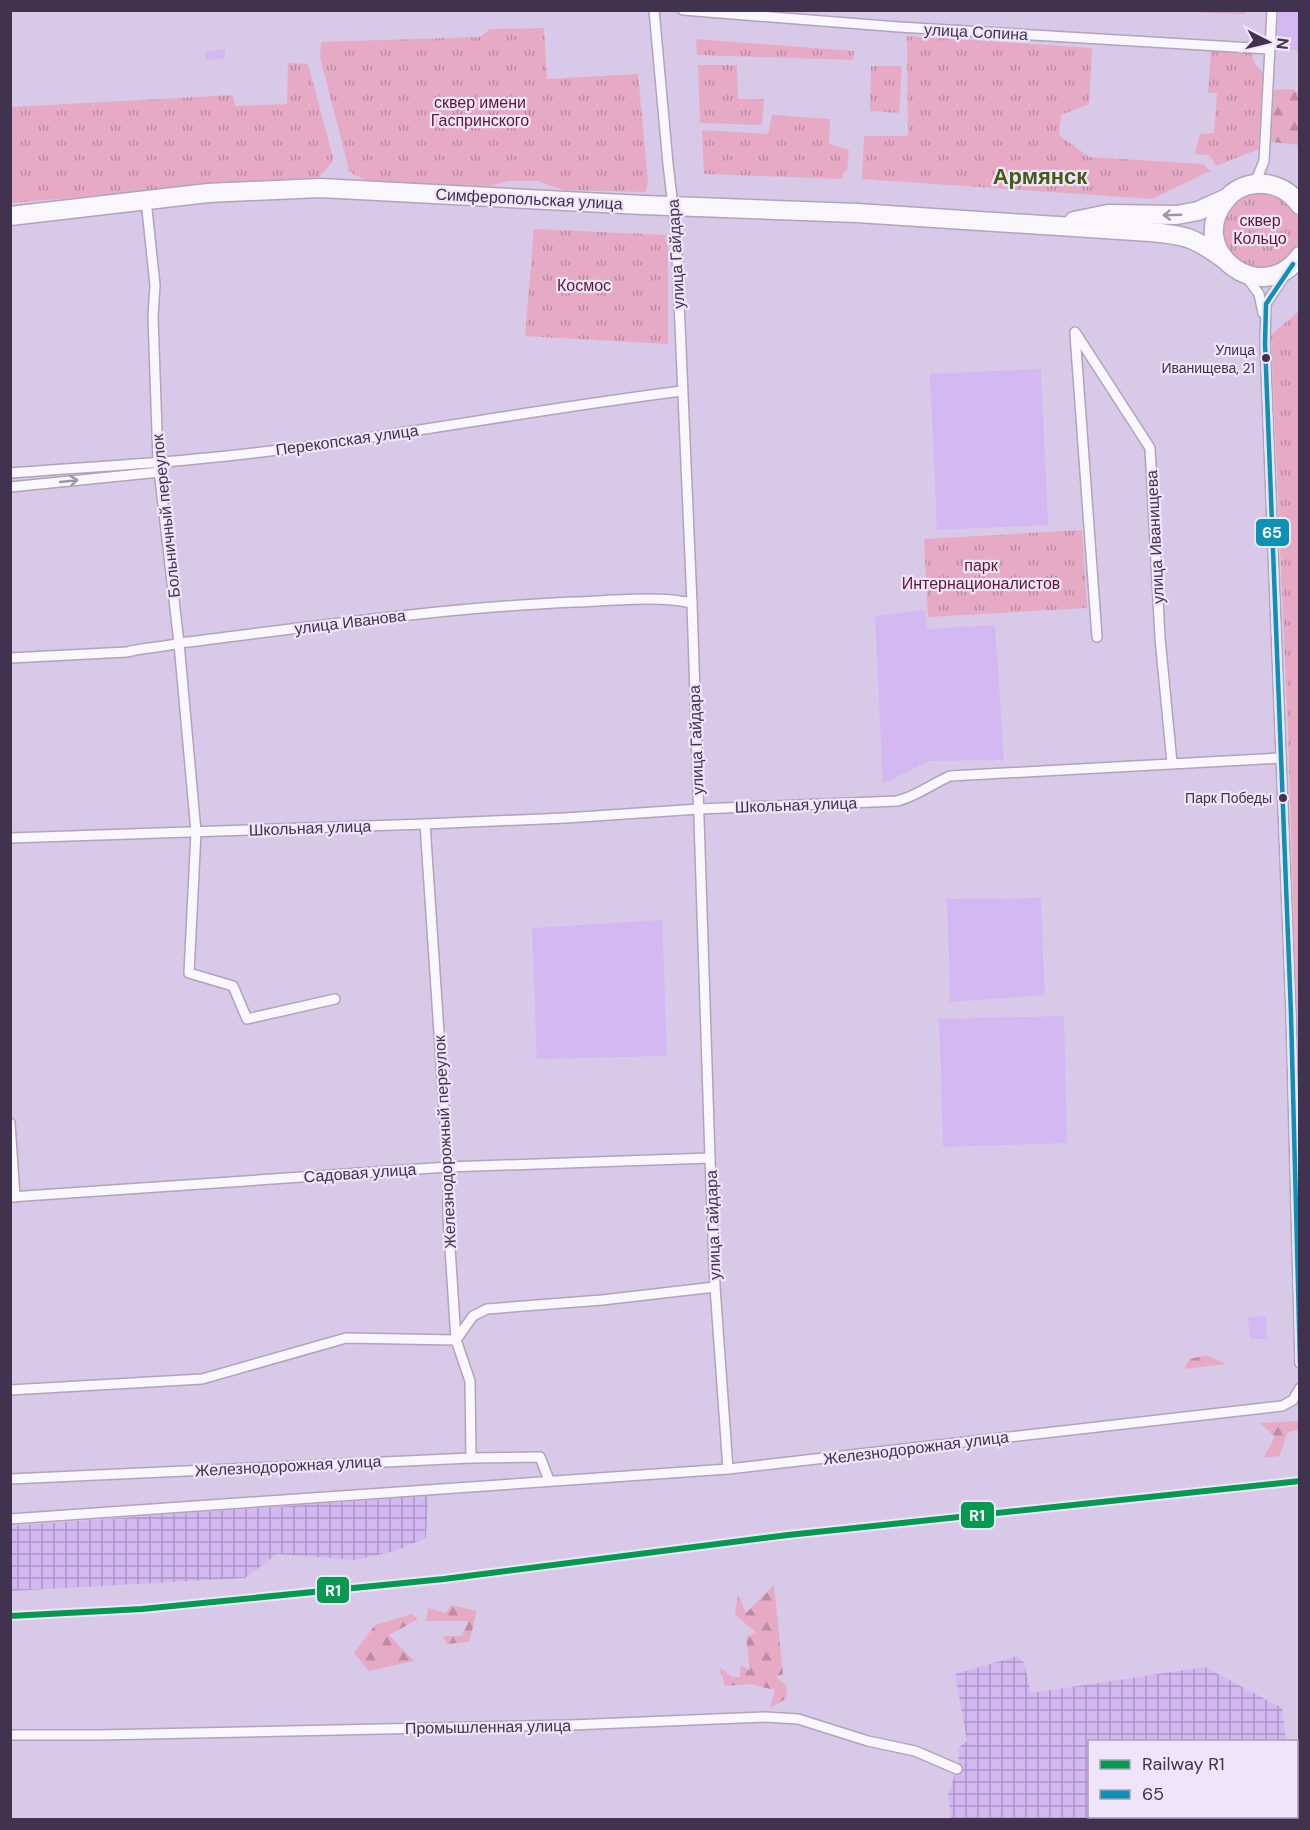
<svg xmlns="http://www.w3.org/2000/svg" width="1310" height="1830" viewBox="0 0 1310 1830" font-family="'DM Sans',sans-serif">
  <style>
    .built { fill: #d4b8f1 }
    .industrial { fill: url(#industrial-grid) }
    .forest { fill: url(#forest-firs) }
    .park { fill: url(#park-tufts) }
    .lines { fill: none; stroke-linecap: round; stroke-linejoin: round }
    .street-casing { stroke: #b0a3be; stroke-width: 12 }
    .highway-casing { stroke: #b0a3be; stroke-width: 21 }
    .street { stroke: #f9f7fc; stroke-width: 9 }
    .highway { stroke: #f9f7fc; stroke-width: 18 }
    .rail-casing { stroke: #cbc7d0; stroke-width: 5 }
    .rail { stroke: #efe5fb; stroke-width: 3; stroke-dasharray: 9; stroke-linecap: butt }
    .bus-1-casing { stroke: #efe5fb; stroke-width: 9 }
    .bus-1 { stroke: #0d91b5; stroke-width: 4.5 }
    .rail-1-casing { stroke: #efe5fb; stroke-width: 10 }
    .rail-1 { stroke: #069a51; stroke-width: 6 }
    .oneway { stroke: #9d94a6 }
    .bus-dot { fill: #41324f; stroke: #efe5fb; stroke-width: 2 }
    .labels { text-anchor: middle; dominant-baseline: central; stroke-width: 4.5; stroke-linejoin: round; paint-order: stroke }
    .bus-label { font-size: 14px; fill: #41324f; stroke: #efe5fb; text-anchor: end }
    .street-label { font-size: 16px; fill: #41324f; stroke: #efe5fb }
    .park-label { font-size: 16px; fill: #61172e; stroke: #efe5fb }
    .district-label { font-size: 22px; font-weight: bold; fill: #445c15; stroke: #efe5fb }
    .line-badge { stroke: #efe5fb; stroke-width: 2 }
    .badge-label { font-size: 16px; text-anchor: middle; font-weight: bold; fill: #fff }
  </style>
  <defs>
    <pattern id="industrial-grid" width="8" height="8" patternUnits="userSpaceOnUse" patternTransform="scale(1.5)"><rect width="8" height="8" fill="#d4b8f1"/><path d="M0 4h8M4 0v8" fill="none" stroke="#ae96c6"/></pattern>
    <pattern id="forest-firs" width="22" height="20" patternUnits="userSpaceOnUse" patternTransform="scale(1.5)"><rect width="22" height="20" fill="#e7aac4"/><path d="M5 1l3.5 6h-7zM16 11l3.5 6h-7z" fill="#bd8ba2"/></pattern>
    <pattern id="park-tufts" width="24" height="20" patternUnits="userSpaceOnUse" patternTransform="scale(1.5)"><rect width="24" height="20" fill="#e7aac4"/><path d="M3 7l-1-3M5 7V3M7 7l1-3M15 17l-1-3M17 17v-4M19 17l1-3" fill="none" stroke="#bd8ba2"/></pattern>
  </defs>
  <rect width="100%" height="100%" fill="#d8c9e8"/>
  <g class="built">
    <polygon points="1279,11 1299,11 1299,51 1276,48"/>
    <polygon points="225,49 225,59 206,60 206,51"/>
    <polygon points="1041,369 1048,525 937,530 930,374"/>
    <polygon points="925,610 927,629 995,625 1004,760 928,761 883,784 875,616"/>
    <polygon points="1041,898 1045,995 950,1002 947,899"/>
    <polygon points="662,920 667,1056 537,1059 532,928"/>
    <polygon points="1064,1016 1067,1143 943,1147 939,1019"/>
    <polygon points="1266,1316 1267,1339 1250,1339 1248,1317"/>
  </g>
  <g class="industrial">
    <polygon points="428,1496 426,1538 395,1551 355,1560 277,1554 245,1578 11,1591 11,1526"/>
    <polygon points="1018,1656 1024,1663 1031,1693 1205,1667 1282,1708 1286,1741 1090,1742 1090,1816 1297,1816 1297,1819 951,1819 948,1795 959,1763 958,1748 967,1741 955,1674"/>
  </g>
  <g class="forest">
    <polygon points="1293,89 1299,93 1299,145 1271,142 1274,90"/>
    <polygon points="1206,1355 1226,1364 1184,1369 1190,1359"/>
    <polygon points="1299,1421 1299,1430 1288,1432 1279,1456 1263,1458 1275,1437 1260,1423"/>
    <polygon points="774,1585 783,1674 776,1677 786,1686 787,1698 770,1708 775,1690 750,1684 725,1686 719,1667 732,1677 740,1677 741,1665 750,1671 746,1637 756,1632 735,1615 738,1594 746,1613"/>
    <polygon points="451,1605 477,1611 469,1642 447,1644 443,1636 462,1636 468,1621 426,1621 428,1608 446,1613"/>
    <polygon points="412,1614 418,1619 389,1635 414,1661 369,1671 354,1653 375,1625"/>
  </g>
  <g class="park">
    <polygon points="1190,11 1245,10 1245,14 1190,12"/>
    <polygon points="544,28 547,79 638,74 648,182 646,192 563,190 538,181 509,181 489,186 371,182 354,175 349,170 320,57 321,42 480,37 490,29"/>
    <polygon points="907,36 1092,48 1089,104 1061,115 1059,135 1089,157 1203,164 1210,171 1152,199 862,179 864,136 908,136"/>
    <polygon points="696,39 854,51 853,60 697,55"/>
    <polygon points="1211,50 1252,53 1254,63 1263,73 1259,149 1216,166 1209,155 1195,154 1200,134 1214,133 1217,93 1208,93"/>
    <polygon points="288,63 308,64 333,157 332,163 319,177 11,203 11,107 233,95 235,106 287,104"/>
    <polygon points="698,65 737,65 738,99 764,99 762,125 700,123"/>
    <polygon points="871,66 902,66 899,113 870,111"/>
    <polygon points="772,115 830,119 829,144 849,150 847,170 843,173 842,179 704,174 702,130 768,134"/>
    <circle cx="1261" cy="230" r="39"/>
    <polygon points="534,229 668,235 668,344 525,336"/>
    <polygon points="1299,311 1299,1082 1288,731 1271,335"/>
    <polygon points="1082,530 1087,608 928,617 924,539"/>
  </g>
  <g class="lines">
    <defs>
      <g id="street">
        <polyline points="654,10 668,164 676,232 692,603 710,1158 715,1287 728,1469"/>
        <polyline points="683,10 899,27 1269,49"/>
        <polyline points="1251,184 1258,176 1264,161 1272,10"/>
        <polyline points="146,200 155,285 153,317 158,461 179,643 196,832 189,973 233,986 247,1019 335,999"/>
        <polyline points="1287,272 1266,304 1265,343 1291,1014 1300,1363"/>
        <polyline points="1245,275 1259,294 1263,313"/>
        <polyline points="1075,332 1150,448 1160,638 1172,763"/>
        <polyline points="1075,334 1097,637"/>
        <path d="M10,473C72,468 135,465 196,459C359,444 520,411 682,391"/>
        <polyline points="10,487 160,472"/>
        <path d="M10,658L127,652C145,647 161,648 179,643C310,627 441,608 574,602C609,601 658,595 692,603"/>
        <polyline points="425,824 448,1167 448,1217 456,1340 470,1381 471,1458"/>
        <path d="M10,838L425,824L565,818L699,809L897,801C915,797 932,784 950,776L1281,758"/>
        <polyline points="10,1123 15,1197"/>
        <polyline points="10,1197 448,1167 710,1158"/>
        <polyline points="10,1390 202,1379 346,1338 456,1340 473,1316 487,1309 602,1300 715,1287"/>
        <polyline points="10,1479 471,1458 540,1457 549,1480"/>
        <polyline points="10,1519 728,1469 1282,1406 1293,1400 1300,1388"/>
        <polyline points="10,1735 99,1735 571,1725 765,1717 798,1719 868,1741 915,1751 957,1769"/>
      </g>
      <g id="highway">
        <path d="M1300,205C1290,191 1274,182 1256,184C1244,185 1232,191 1225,201C1185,251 1262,309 1300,256"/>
        <path d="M10,216L208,193L320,188L643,205L857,213L1150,232C1186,235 1195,238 1224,259"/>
        <polyline points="1074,221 1108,214 1177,215 1198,211 1227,198"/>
      </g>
    </defs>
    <use href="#street" class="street-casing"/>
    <use href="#highway" class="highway-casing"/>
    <use href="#street" class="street"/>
    <use href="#highway" class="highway"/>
    <defs>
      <polyline id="rail" points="375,1586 444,1579 788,1535 1300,1481"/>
    </defs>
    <use href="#rail" class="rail-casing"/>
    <use href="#rail" class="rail"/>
    <defs>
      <polyline id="bus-1" points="1293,264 1266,304 1265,343 1291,1014 1300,1363"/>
    </defs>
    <use href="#bus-1" class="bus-1-casing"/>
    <use href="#bus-1" class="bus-1"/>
    <defs>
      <polyline id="rail-1" points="10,1616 142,1609 444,1579 788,1535 1300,1481"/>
    </defs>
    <use href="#rail-1" class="rail-1-casing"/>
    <use href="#rail-1" class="rail-1"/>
  </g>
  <defs><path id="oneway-shaft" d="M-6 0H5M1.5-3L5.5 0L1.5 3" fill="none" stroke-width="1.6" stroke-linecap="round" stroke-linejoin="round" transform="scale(1.5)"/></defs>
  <g class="oneway">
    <use href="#oneway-shaft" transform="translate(1172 215) rotate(178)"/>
    <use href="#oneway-shaft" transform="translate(69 481) rotate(-6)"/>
  </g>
  <g class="bus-dot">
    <circle cx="1266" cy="358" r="5"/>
    <circle cx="1283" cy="798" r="5"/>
  </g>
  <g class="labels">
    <g class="bus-label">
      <text x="1255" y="350">Улица<tspan x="1255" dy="18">Иванищева, 21</tspan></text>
      <text x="1272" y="798">Парк Победы</text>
    </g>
    <g class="street-label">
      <text transform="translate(976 32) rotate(3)">улица Сопина</text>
      <text transform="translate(529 199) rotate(3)">Симферопольская улица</text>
      <text transform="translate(676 254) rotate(-93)">улица Гайдара</text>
      <text transform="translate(347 440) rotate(-8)">Перекопская улица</text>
      <text transform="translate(166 516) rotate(-96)">Больничный переулок</text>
      <text transform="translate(1155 537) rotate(-93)">улица Иванищева</text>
      <text transform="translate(350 622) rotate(-7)">улица Иванова</text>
      <text transform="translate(696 740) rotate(-92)">улица Гайдара</text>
      <text transform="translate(796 805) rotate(-2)">Школьная улица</text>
      <text transform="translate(310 828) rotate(-2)">Школьная улица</text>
      <text transform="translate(445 1142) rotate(-93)">Железнодорожный переулок</text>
      <text transform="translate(360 1173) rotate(-4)">Садовая улица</text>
      <text transform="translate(713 1225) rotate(-92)">улица Гайдара</text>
      <text transform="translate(916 1448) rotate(-7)">Железнодорожная улица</text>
      <text transform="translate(288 1466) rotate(-3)">Железнодорожная улица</text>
      <text transform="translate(488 1727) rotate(-1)">Промышленная улица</text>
    </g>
    <g class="park-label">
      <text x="480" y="102">сквер имени<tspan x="480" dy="18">Гаспринского</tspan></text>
      <text x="1260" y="220">сквер<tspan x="1260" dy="18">Кольцо</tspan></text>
      <text x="584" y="285">Космос</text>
      <text x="981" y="565">парк<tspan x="981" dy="18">Интернационалистов</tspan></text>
    </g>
    <g class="district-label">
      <text x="1040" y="176">Армянск</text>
    </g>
  </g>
  <g class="line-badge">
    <rect x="1255" y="518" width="35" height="29" rx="6" fill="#0d91b5"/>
    <rect x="960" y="1501" width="35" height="28" rx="6" fill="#069a51"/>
    <rect x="316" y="1576" width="34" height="28" rx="6" fill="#069a51"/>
  </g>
  <g class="badge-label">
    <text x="1272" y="538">65</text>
    <text x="977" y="1521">R1</text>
    <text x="333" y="1596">R1</text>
  </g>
  <rect width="1310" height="1830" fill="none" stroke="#41324f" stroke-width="24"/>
  <rect x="1088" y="1740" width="210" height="78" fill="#efe5fb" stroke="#a99db6" stroke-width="1.5"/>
  <rect x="1100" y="1760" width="30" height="9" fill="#069a51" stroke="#a99db6" stroke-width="1.5"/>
  <text x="1142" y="1770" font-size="18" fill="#41324f">Railway R1</text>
  <rect x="1100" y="1790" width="30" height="9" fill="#0d91b5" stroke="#a99db6" stroke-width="1.5"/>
  <text x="1142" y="1800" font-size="18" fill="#41324f">65</text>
  <g transform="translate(1268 42) rotate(97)" stroke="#efe5fb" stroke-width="4.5" paint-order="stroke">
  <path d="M0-4.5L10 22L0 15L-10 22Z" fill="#41324f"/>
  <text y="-9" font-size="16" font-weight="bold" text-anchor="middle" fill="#41324f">N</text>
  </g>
</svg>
